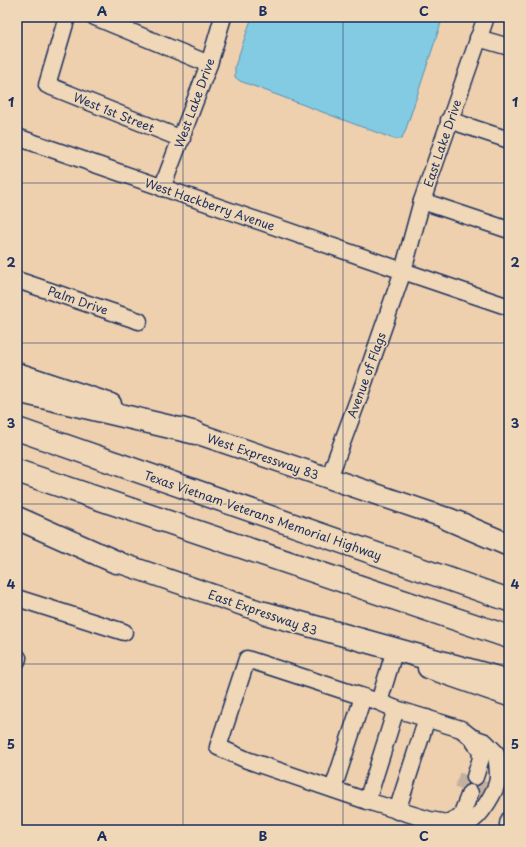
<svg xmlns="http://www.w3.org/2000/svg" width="526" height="847" viewBox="0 0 526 847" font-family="'Playpen Sans',sans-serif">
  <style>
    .water { fill: #83cbe3; stroke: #598dae }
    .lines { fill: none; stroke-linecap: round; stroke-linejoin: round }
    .minor-tunnel { stroke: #c4b09f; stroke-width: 16; stroke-dasharray: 16 8; stroke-linecap: butt }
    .minor-casing { stroke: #1b2f5e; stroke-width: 19 }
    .major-casing { stroke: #1b2f5e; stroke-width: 23 }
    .highway-casing { stroke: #1b2f5e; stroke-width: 25 }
    .minor { stroke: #efd7b7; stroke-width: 16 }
    .major { stroke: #efd7b7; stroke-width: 20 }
    .highway { stroke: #efd7b7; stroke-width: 22 }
    .grid { fill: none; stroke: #1b2f5e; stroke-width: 1; stroke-opacity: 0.55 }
    .labels { text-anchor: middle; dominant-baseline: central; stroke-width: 3; stroke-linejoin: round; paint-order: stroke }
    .street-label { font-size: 12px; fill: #1b2f5e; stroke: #efd7b7 }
    .neatline { fill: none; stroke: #1b2f5e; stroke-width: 1.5 }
    .grid-label { font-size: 13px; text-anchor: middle; font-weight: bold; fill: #1b2f5e }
  </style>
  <rect width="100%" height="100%" fill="#eed0af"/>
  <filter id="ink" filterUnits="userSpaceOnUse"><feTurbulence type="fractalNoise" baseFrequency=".025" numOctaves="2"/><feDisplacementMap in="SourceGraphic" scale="8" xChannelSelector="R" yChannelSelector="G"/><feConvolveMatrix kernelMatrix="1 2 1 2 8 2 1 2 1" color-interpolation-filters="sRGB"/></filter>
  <g filter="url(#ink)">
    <polygon class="water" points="252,17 443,17 405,132 401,139 394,139 240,81 235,77 235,66"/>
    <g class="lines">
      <g class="minor-tunnel">
        <polyline points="462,790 467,775"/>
        <polyline points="476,795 481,780"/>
      </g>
      <defs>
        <g id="minor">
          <polyline points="67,17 47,85 182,139"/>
          <polyline points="95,17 209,64"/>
          <polyline points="478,38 509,47"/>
          <polyline points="449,120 509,140"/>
          <polyline points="17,137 403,271 509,307"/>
          <polyline points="162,188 209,64 223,17"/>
          <polyline points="422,201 509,230"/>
          <polyline points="17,280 139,321"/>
          <polyline points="329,478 359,397 403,271 422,201 486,17"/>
          <polyline points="17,598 124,632"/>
          <polyline points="17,657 18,658 17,661"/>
          <polyline points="379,702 396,709 367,801 247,760 218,747 247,659 379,702 393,656"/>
          <polyline points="396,709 461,729 471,737 480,750 481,758 475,777"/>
          <polyline points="333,789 363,697"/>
          <polyline points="367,801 430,820 447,823 461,816 470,793"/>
          <polyline points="397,811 427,718"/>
          <polyline points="509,820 508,824 509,824"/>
          <path d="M447,823C455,825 461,826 468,823C480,818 497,790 498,778C498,769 497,761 496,753L485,742L471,737"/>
        </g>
        <g id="major">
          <polyline points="17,373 111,404"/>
          <polyline points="181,428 464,524"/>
          <polyline points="100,556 280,618"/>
          <polyline points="428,668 509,696"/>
        </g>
        <g id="highway">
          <polyline points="17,391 196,433"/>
          <polyline points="17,429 509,600"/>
          <polyline points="17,471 509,637"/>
          <polyline points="17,518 116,562"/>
          <polyline points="448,519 509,545"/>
          <polyline points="265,613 509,681"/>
        </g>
      </defs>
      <use href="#minor" class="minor-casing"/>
      <use href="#major" class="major-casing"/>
      <use href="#highway" class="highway-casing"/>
      <use href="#minor" class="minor"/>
      <use href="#major" class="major"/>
      <use href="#highway" class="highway"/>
    </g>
  </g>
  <path class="grid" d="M183,17V830M343,17V830M17,183H509M17,343H509M17,504H509M17,664H509"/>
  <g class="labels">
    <g class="street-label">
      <text transform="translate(194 103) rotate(-70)">West Lake Drive</text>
      <text transform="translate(114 112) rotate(22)">West 1st Street</text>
      <text transform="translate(442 143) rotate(-71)">East Lake Drive</text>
      <text transform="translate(210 204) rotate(19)">West Hackberry Avenue</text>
      <text transform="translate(78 300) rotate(19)">Palm Drive</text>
      <text transform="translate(366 375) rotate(-70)">Avenue of Flags</text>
      <text transform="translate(263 456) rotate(19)">West Expressway 83</text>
      <text transform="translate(263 515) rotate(19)">Texas Vietnam Veterans Memorial Highway</text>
      <text transform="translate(263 612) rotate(19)">East Expressway 83</text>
    </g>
  </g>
  <rect width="526" height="847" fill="none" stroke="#efd7b7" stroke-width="44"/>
  <rect x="22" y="22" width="482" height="803" class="neatline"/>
  <g class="grid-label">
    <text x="102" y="16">A</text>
    <text x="263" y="16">B</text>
    <text x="424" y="16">C</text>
    <text x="11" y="107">1</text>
    <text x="515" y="107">1</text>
    <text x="11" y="267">2</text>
    <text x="515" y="267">2</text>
    <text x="11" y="428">3</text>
    <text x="515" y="428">3</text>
    <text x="11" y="589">4</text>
    <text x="515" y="589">4</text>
    <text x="11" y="749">5</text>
    <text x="515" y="749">5</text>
    <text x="102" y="841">A</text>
    <text x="263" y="841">B</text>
    <text x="424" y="841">C</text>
  </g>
</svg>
